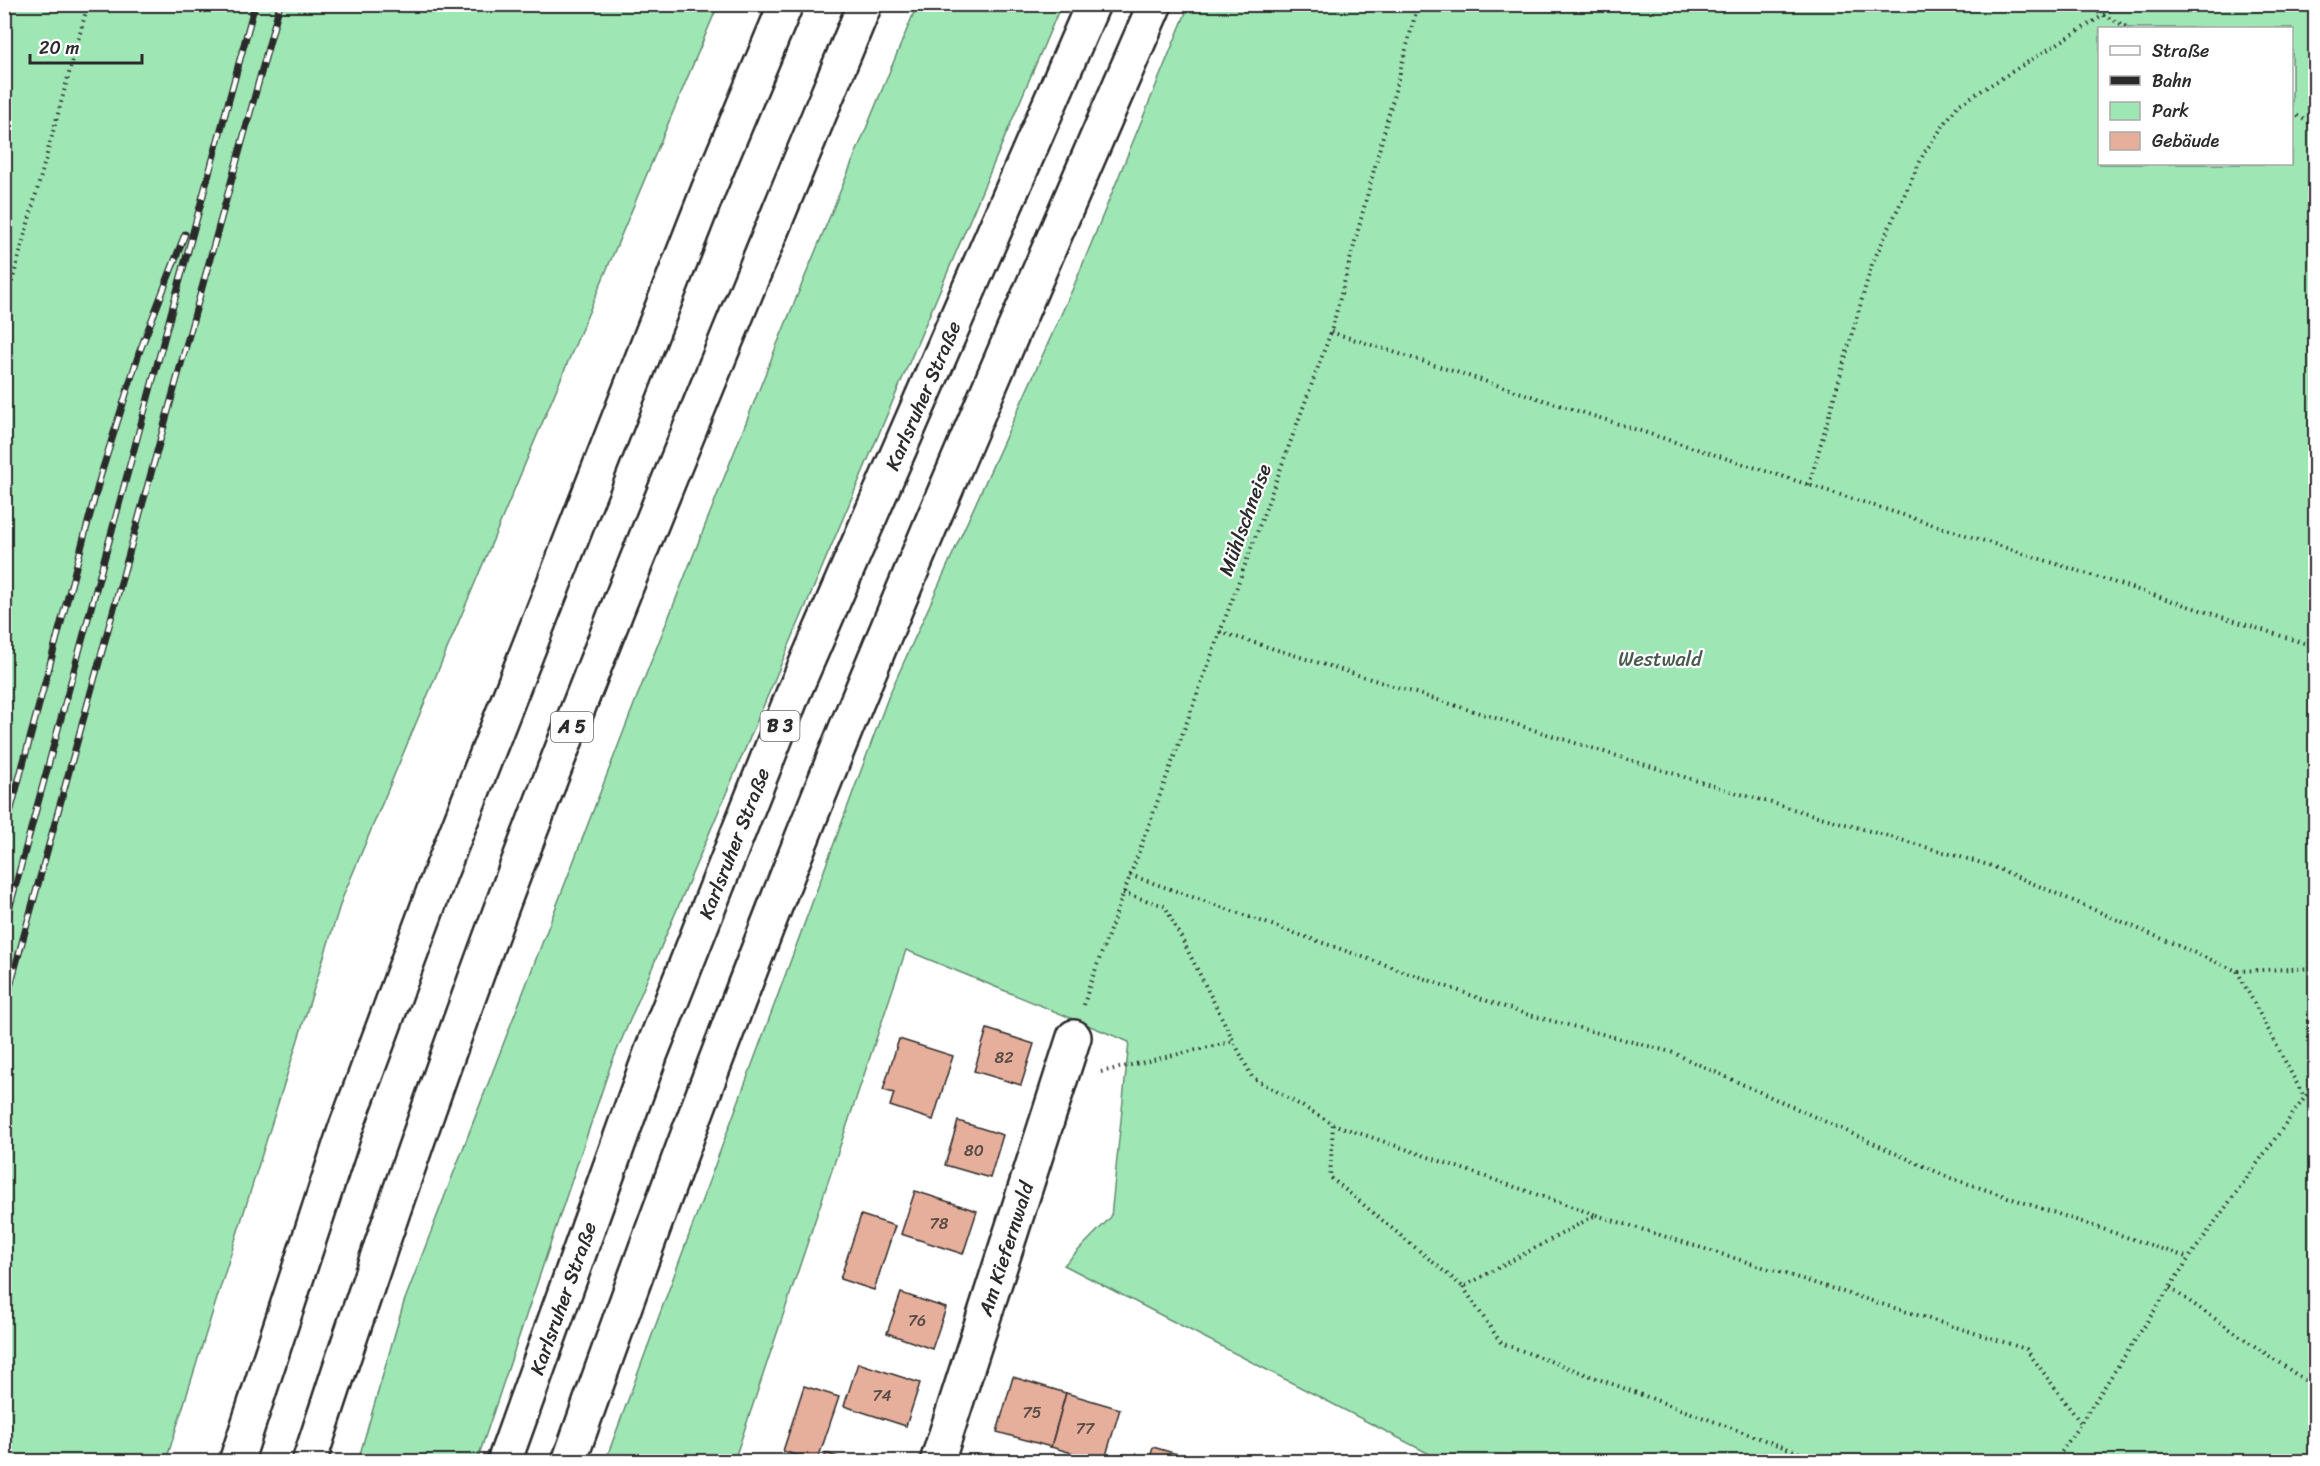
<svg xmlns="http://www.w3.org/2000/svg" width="2320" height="1466" viewBox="0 0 2320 1466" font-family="Sriracha,sans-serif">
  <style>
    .green { fill: #9ee7b5; stroke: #648970; stroke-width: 1.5; fill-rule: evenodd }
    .building { fill: #e6af9c; stroke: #2b2b2b; stroke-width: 1.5 }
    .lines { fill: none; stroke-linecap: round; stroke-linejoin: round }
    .street-casing { stroke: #2b2b2b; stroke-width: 38 }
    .primary-casing { stroke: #2b2b2b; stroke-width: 38 }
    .highway-casing { stroke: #2b2b2b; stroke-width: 38 }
    .path { stroke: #2b2b2b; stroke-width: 4; stroke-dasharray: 1.5 4.5; stroke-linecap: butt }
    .street { stroke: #fff; stroke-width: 33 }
    .primary { stroke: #fff; stroke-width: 33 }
    .highway { stroke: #fff; stroke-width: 33 }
    .rail-casing { stroke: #2b2b2b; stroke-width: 7 }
    .rail { stroke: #fff; stroke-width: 4.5; stroke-dasharray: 14; stroke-linecap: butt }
    .labels { text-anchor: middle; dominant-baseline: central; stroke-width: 4.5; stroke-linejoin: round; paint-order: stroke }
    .number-label { font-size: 16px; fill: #5a4c47 }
    .shield { fill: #fff; stroke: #6b6b6b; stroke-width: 1.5 }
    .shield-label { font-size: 18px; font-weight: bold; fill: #2b2b2b }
    .street-label { font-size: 20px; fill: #2b2b2b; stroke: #fff }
    .park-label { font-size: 20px; fill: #485a4e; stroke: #fff }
  </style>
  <rect width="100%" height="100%" fill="#fff"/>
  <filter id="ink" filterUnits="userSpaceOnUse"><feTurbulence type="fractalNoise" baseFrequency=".0167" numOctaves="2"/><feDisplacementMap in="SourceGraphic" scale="12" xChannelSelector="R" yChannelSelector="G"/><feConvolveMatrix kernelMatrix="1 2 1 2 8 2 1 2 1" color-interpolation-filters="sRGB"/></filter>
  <g filter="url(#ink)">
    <g class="green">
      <polygon points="4,5 718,5 342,899 166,1461 5,1461"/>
      <polygon points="917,5 1061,5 610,1067 477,1461 358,1461 404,1302 633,707 776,347"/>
      <path d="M1189,5H2315V1461H1443L1064,1265L1111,1217L1129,1042L906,950L734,1461L605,1462L889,695L1073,288ZM2100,28H2292V164H2100Z"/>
    </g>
    <g class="building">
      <polygon points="987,1029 1034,1044 1021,1085 974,1071"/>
      <polygon points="899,1039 953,1056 933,1120 890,1106 894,1093 883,1090"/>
      <polygon points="958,1121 1003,1135 990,1178 945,1165"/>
      <polygon points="915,1191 977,1211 963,1254 901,1234"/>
      <polygon points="861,1215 895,1226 874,1290 840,1279"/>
      <polygon points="901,1293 946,1308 932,1349 887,1333"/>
      <polygon points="858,1363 920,1383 906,1426 844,1406"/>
      <polygon points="1013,1377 1066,1393 1051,1447 997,1432"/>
      <polygon points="804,1386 839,1397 817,1462 783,1451"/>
      <polygon points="1066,1393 1120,1409 1104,1462 1051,1447"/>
      <polygon points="1153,1447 1204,1462 1149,1462"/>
      <polygon points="826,1453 852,1462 823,1462"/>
    </g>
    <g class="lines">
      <defs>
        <g id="street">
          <path id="s1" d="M937,1462L1074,1037"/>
        </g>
        <g id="primary">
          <path id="s2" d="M504,1462L651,1053L793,694L1093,4"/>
          <path d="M569,1462C656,1216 747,972 845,731C945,487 1050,246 1155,4"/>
        </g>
        <g id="highway">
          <polyline points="236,1462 345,1130 440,874 709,188 786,4"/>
          <path d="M309,1462C370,1275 434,1090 502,906C616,603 741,304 865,4"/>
        </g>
      </defs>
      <use href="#street" class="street-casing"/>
      <use href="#primary" class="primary-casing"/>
      <use href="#highway" class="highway-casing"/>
      <g class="path">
        <polyline points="2082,4 2129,28"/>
        <polyline points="2292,113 2316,126"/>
        <polyline points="4,311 88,4"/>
        <polyline points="1331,332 2316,647"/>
        <polyline points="1809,485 1872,264 1924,153 1958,105 2104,15 2116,4"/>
        <polyline points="1220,632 1723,789 1992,866 2237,971 2316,968"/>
        <polyline points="1130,875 1522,1013 1671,1052 1948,1177 2189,1258"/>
        <polyline points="1123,893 1165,906 1252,1077 1333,1124 1330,1177 1463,1287 1596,1215 1333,1124"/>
        <polyline points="2237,971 2304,1097"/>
        <polyline points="1084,1005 1089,987 1331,332 1418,4"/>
        <polyline points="1101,1072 1235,1041"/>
        <polyline points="1596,1215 2026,1349 2080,1422"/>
        <polyline points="1463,1287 1501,1343 1824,1462"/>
        <polyline points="2170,1288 2316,1388"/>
        <polyline points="2055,1462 2189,1258 2316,1082"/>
      </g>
      <use href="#street" class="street"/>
      <use href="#primary" class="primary"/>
      <use href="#highway" class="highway"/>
      <defs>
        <g id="rail">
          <polyline points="4,835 101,474 139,353 185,234"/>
          <polyline points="4,928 255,4"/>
          <polyline points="4,1008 280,4"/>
        </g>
      </defs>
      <use href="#rail" class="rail-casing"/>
      <use href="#rail" class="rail"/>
    </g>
  </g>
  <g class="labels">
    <g class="number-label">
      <text x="1004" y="1057">82</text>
      <text x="974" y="1150">80</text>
      <text x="939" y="1223">78</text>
      <text x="917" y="1320">76</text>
      <text x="882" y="1395">74</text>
      <text x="1032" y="1412">75</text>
      <text x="1085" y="1428">77</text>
    </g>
    <g class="shield">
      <rect x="760.5" y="711" width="39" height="30" rx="4.5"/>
      <rect x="551" y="712" width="42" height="30" rx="4.5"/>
    </g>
    <g class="shield-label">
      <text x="780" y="726">B 3</text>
      <text x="572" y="727">A 5</text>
    </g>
    <g class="street-label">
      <text stroke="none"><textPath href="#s2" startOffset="1146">Karlsruher Straße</textPath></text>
      <text transform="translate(1245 520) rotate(-70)">Mühlschneise</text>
      <text stroke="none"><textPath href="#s2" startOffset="660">Karlsruher Straße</textPath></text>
      <text stroke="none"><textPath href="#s1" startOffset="224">Am Kiefernwald</textPath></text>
      <text stroke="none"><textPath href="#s2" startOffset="174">Karlsruher Straße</textPath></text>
    </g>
    <g class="park-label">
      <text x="1660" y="659">Westwald</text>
    </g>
  </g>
  <rect width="2320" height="1466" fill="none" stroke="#fff" stroke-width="24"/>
  <rect x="12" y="12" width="2296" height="1442" fill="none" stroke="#2b2b2b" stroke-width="2" filter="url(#ink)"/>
  <rect x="2098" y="27" width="195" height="138" fill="#ffffff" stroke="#aaaaaa" stroke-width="1.5"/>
  <rect x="2110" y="46" width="30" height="9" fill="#ffffff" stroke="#aaaaaa" stroke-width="1.5"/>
  <text x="2152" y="57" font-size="18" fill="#2b2b2b">Straße</text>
  <rect x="2110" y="76" width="30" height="9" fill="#2b2b2b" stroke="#aaaaaa" stroke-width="1.5"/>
  <text x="2152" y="87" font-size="18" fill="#2b2b2b">Bahn</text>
  <rect x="2110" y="102" width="30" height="18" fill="#9ee7b5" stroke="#aaaaaa" stroke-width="1.5"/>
  <text x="2152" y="117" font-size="18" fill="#2b2b2b">Park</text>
  <rect x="2110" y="132" width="30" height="18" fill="#e6af9c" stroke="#aaaaaa" stroke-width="1.5"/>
  <text x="2152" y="147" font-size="18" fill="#2b2b2b">Gebäude</text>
  <path d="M30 54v9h112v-9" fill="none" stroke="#2b2b2b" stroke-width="3"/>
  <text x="39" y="54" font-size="18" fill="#2b2b2b" stroke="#ffffff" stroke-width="4.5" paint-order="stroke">20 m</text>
</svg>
